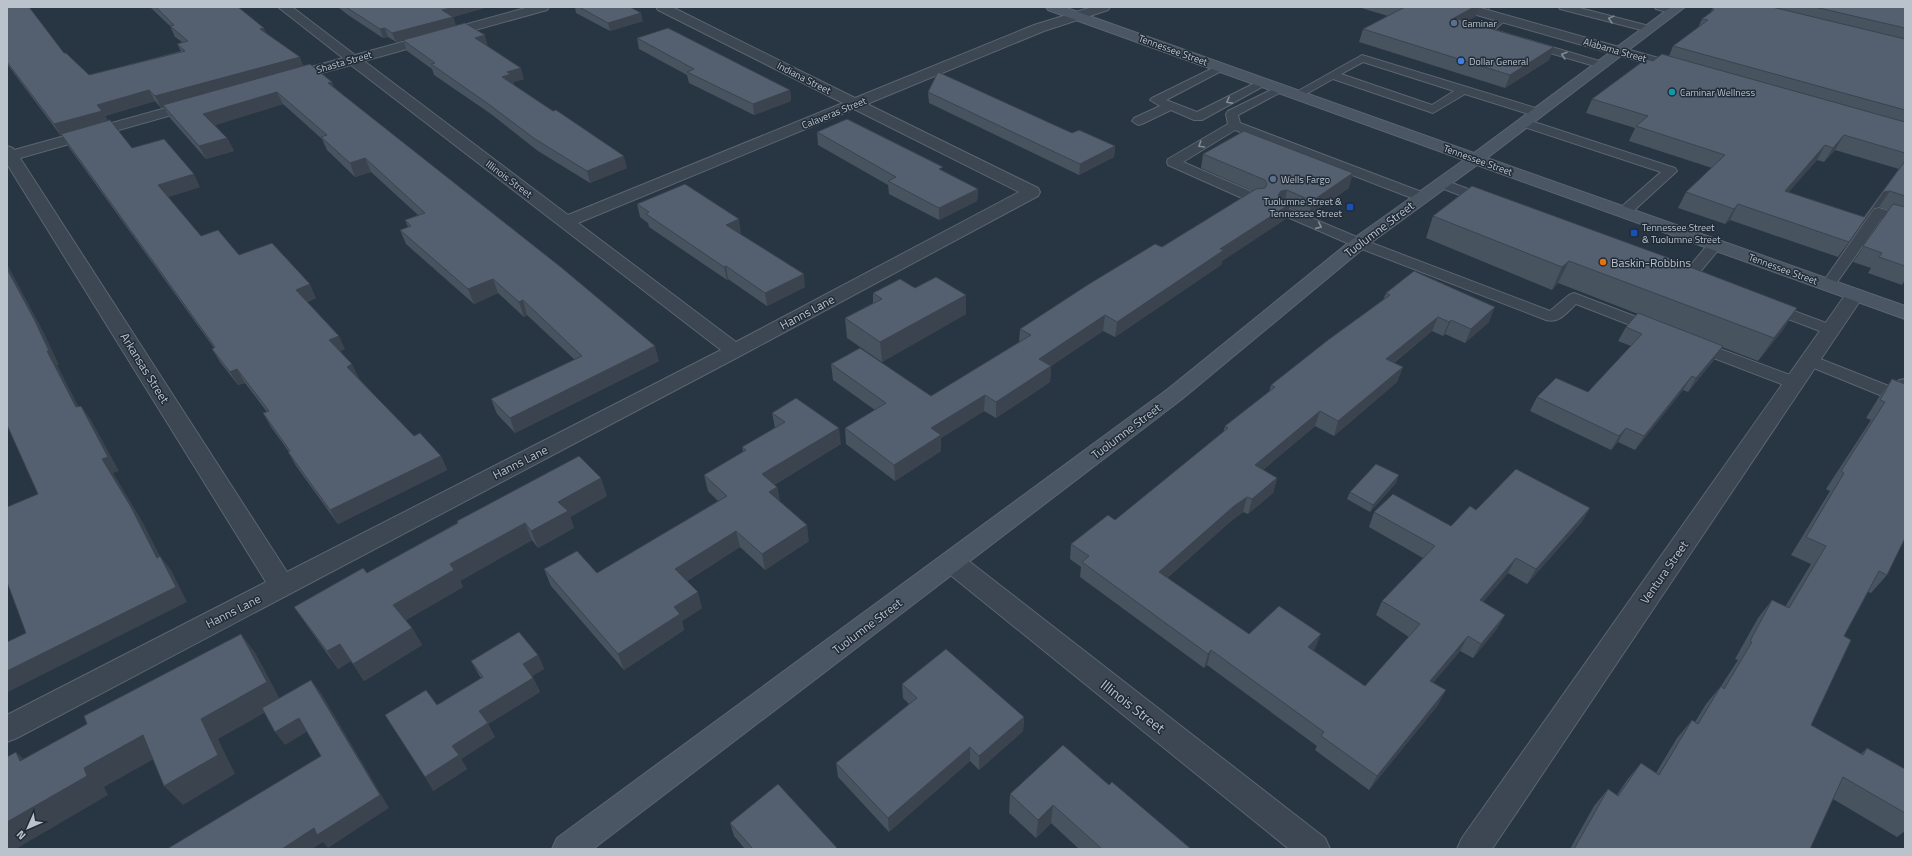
<svg xmlns="http://www.w3.org/2000/svg" width="1912" height="856" viewBox="0 0 1912 856" font-family="'Titillium Web',sans-serif">
  <style>
    .lines { fill: none; stroke-linecap: round; stroke-linejoin: round }
    .lane-casing { stroke: #5b6570; stroke-width: 2 }
    .street-casing { stroke: #5b6570; stroke-width: 2 }
    .secondary-casing { stroke: #5b6570; stroke-width: 2 }
    .lane { fill: #3c4753; fill-rule: evenodd }
    .street { fill: #3c4753; fill-rule: evenodd }
    .secondary { fill: #4b5665; fill-rule: evenodd }
    .wall { fill: #485360; fill-rule: evenodd }
    .shaded-wall { fill: #3b434e }
    .building { fill: #546070; stroke: #3b434e }
    .oneway { stroke: #818b96 }
    .service-dot { fill: #5c6f8a; stroke: #212c38; stroke-width: 1.5 }
    .shop-dot { fill: #3f7fe0; stroke: #212c38; stroke-width: 1.5 }
    .culture-dot { fill: #0f9aa8; stroke: #212c38; stroke-width: 1.5 }
    .transit-dot { fill: #1a4fb4; stroke: #212c38; stroke-width: 1.5 }
    .food-dot { fill: #e8710a; stroke: #212c38; stroke-width: 1.5 }
    .labels { text-anchor: middle; dominant-baseline: central; stroke-width: 3; stroke-linejoin: round; paint-order: stroke }
    .far-poi-label { font-size: 10px; fill: #bac2cc; stroke: #212c38; text-anchor: start }
    .far-street-label { font-size: 10px; fill: #bac2cc; stroke: #212c38 }
    .street-label { font-size: 12px; fill: #bac2cc; stroke: #212c38 }
    .poi-label { font-size: 12px; fill: #bac2cc; stroke: #212c38; text-anchor: start }
    .near-street-label { font-size: 14px; fill: #bac2cc; stroke: #212c38 }
  </style>
  <rect width="100%" height="100%" fill="#283543"/>
  <g class="lines">
    <defs>
      <g id="lane">
        <polygon points="1559,7 1576,7 1653,27 1654,29 1649,32 1560,9"/>
        <polygon points="1655,7 1671,7 1679,11 1674,14 1656,9"/>
        <polygon points="1503,15 1508,18 1494,30 1606,63 1608,65 1606,67 1598,67 1485,34 1483,28 1484,26"/>
        <path d="M1362,55L1542,110L1544,113L1538,117L1465,94L1433,113L1333,79L1301,97L1297,99L1291,95ZM1363,62L1454,91L1432,105L1341,74Z"/>
        <polygon points="1221,64 1225,65 1227,67 1225,69 1166,100 1197,112 1259,81 1267,81 1269,83 1202,120 1194,120 1171,110 1142,124 1138,125 1132,121 1134,118 1160,106 1150,100 1152,98"/>
        <polygon points="1279,86 1285,89 1283,91 1238,115 1240,123 1427,194 1429,197 1427,200 1417,200 1235,130 1183,162 1261,196 1263,199 1261,202 1251,202 1168,165 1167,162 1168,159 1228,124 1226,114 1228,111"/>
        <polygon points="1525,119 1675,168 1677,171 1629,215 1619,215 1617,212 1619,209 1661,172 1521,126 1519,123"/>
        <polygon points="1441,179 1493,198 1495,201 1493,204 1483,204 1436,186 1434,183 1436,180"/>
        <path d="M1283,206L1364,240L1550,311L1569,295L1574,293L1660,326L1662,329L1660,332L1654,334L1648,332L1576,304C1567,312 1559,324 1546,320L1354,246L1278,213L1276,210L1278,207Z"/>
        <polygon points="1879,208 1905,216 1905,224 1882,218 1833,288 1828,290 1823,288 1820,285 1823,282 1874,209"/>
        <polygon points="1715,241 1720,242 1722,245 1720,248 1694,279 1684,279 1681,276 1684,273 1710,242"/>
        <polygon points="1770,302 1837,327 1839,330 1837,333 1831,335 1825,333 1764,310 1762,307 1764,304"/>
        <polygon points="1696,340 1801,379 1804,383 1801,387 1795,388 1789,387 1690,349 1688,345 1690,341"/>
        <polygon points="1810,355 1894,388 1899,380 1905,379 1905,399 1898,402 1892,400 1804,364 1802,360 1804,356"/>
      </g>
      <g id="street">
        <path d="M278,7H292L355,55L529,7H549L547,10L364,61L568,215L843,103L658,10L656,7H672L855,98L1034,25L1092,7H1110L1108,10L1044,31L867,104L1038,188L1040,192L1038,196L742,355L17,738L7,742V715L266,582L7,164V146L13,148L14,150L195,100L200,101L202,104L200,107L20,158L287,572L721,350L351,65L288,82L283,81L281,78L283,75L343,58ZM854,109L1019,192L736,342L578,223Z"/>
        <polygon points="1457,7 1477,7 1680,64 1682,67 1680,70 1670,70 1459,10"/>
        <polygon points="1855,289 1862,291 1864,295 1492,849 1457,849 1462,838 1848,291"/>
        <polygon points="952,552 961,555 1325,838 1330,849 1289,849 943,569 939,562 943,555"/>
      </g>
      <polygon id="secondary" points="1046,7 1064,7 1474,153 1671,7 1685,7 1487,158 1905,306 1905,319 1477,165 1365,247 1182,399 593,849 552,849 557,838 1168,389 1353,239 1464,160 1048,10"/>
    </defs>
    <use href="#lane" class="lane-casing"/>
    <use href="#street" class="street-casing"/>
    <use href="#secondary" class="secondary-casing"/>
    <use href="#lane" class="lane"/>
    <use href="#street" class="street"/>
    <use href="#secondary" class="secondary"/>
  </g>
  <g class="wall">
    <polygon points="7,7 64,53 89,75 181,51 177,44 182,42 175,37 170,26 150,7 238,7 266,34 304,66 335,88 659,361 515,433 497,414 491,399 575,360 527,315 524,317 498,293 474,304 406,244 400,230 408,227 405,220 418,215 371,172 355,177 327,150 322,139 283,104 215,125 227,138 234,151 206,159 170,118 164,107 161,108 155,101 105,116 108,121 132,148 200,187 168,197 201,236 239,255 316,298 307,302 345,349 340,351 358,378 414,436 441,456 447,470 338,524 296,466 288,452 289,452 271,427 263,413 267,412 245,383 238,385 220,362 212,349 214,348 68,146 62,135 61,136 7,64"/>
    <polygon points="338,7 488,7 453,17 456,26 488,46 524,79 513,82 514,85 627,168 590,183 538,151 491,114 434,75 432,69 407,51 403,40 396,42 388,37 383,38 348,15"/>
    <polygon points="575,7 630,7 643,21 610,31 576,13"/>
    <polygon points="1358,7 1479,7 1476,16 1467,21 1554,47 1549,60 1505,88 1359,42 1363,29 1388,16"/>
    <polygon points="1482,7 1492,7 1489,9"/>
    <path d="M1715,7H1905V280L1902,285L1868,273L1871,268L1853,262L1889,210L1879,207L1874,208L1838,257L1730,220L1725,224L1678,208L1686,192L1712,168L1629,141L1635,128L1586,113L1592,99L1653,61L1669,56L1673,46L1698,28L1702,19L1711,12L1712,9ZM1835,150L1899,169L1864,217L1788,192L1817,160L1824,162Z"/>
    <polygon points="637,38 790,90 791,101 754,115 689,83 687,75 639,49"/>
    <polygon points="928,92 1115,146 1114,157 1079,175 929,103"/>
    <polygon points="817,132 943,171 978,189 977,201 939,220 889,194 888,185 818,145"/>
    <polygon points="1203,154 1349,188 1309,215 1289,207 1287,218 1222,261 1221,265 1115,337 1103,331 1051,366 1050,382 996,418 984,411 941,438 941,451 895,481 846,444 845,428 875,410 833,380 831,364 931,396 1019,342 1020,329 1162,247 1253,191 1201,168"/>
    <polygon points="637,204 741,233 739,233 805,287 767,306 728,279 727,280 649,227 648,223 640,217"/>
    <polygon points="1433,216 1691,268 1797,308 1782,331 1758,361 1722,347 1714,360 1688,392 1683,390 1635,450 1618,442 1611,450 1530,411 1537,397 1588,392 1631,346 1618,341 1626,327 1638,314 1558,283 1552,290 1426,238"/>
    <polygon points="915,288 966,295 966,314 882,362 847,338 845,318 873,303 873,293"/>
    <polygon points="1386,293 1489,322 1465,343 1445,334 1443,336 1432,331 1394,363 1403,367 1397,382 1334,436 1315,426 1263,470 1277,478 1273,493 1248,514 1243,512 1231,521 1167,578 1249,634 1315,649 1313,650 1365,686 1409,637 1376,615 1382,601 1423,558 1369,527 1374,512 1451,526 1476,510 1590,508 1581,523 1527,584 1508,573 1483,602 1505,615 1496,630 1473,658 1460,651 1433,683 1438,705 1369,790 1315,750 1317,746 1207,665 1204,668 1080,577 1081,567 1070,559 1071,544 1115,520 1223,433 1225,426 1269,392 1271,385 1383,300"/>
    <polygon points="1892,379 1905,384 1905,541 1904,540 1887,575 1871,593 1868,592 1844,636 1811,725 1861,754 1867,748 1905,769 1905,831 1897,837 1833,799 1810,849 1570,849 1594,806 1608,789 1617,795 1627,780 1641,763 1656,773 1677,738 1692,720 1695,722 1706,704 1721,686 1738,660 1735,659 1758,618 1772,600 1785,607 1811,564 1791,555 1830,491 1826,489 1871,420 1866,418 1879,397"/>
    <polygon points="772,413 841,444 774,485 777,487 780,502 809,541 765,570 740,547 687,581 702,608 682,621 684,630 624,670 551,586 544,569 597,573 718,501 708,491 704,475 743,452 742,447 775,428"/>
    <polygon points="1396,483 1370,512 1347,499 1350,492"/>
    <polygon points="607,496 570,517 574,528 538,548 532,540 460,581 463,587 406,620 412,628 422,645 364,681 351,661 338,669 306,624 294,607 367,573 457,523 457,521"/>
    <polygon points="538,655 544,669 532,676 540,692 488,724 495,737 461,759 467,769 433,791 437,705 481,678 479,675 471,661"/>
    <polygon points="902,684 1024,717 1023,731 979,770 970,761 889,832 838,777 836,763 909,704 903,698"/>
    <polygon points="1109,785 1191,849 1079,849 1051,823 1036,838 1009,813 1010,794"/>
    <polygon points="730,823 838,849 745,849 734,836"/>
  </g>
  <g class="shaded-wall">
    <polygon points="454,7 488,7 453,17 456,26 396,42 392,33 442,10"/>
    <polygon points="1474,7 1479,7 1476,16 1450,31 1454,18"/>
    <polygon points="641,13 643,21 610,31 608,23"/>
    <polygon points="264,28 269,39 260,29"/>
    <polygon points="385,28 388,37 383,38 380,29"/>
    <polygon points="485,35 488,46 478,49 475,38"/>
    <polygon points="1554,47 1549,60 1505,88 1510,75"/>
    <polygon points="300,57 304,68 163,105 164,107 161,108 155,96"/>
    <polygon points="521,68 524,79 513,82 514,85 502,77 507,72"/>
    <polygon points="332,82 337,95 328,83"/>
    <polygon points="149,90 155,101 105,116 109,122 61,136 54,124 97,105"/>
    <polygon points="790,90 791,101 754,115 753,104"/>
    <polygon points="277,92 283,104 210,127 203,114"/>
    <polygon points="1844,135 1835,150 1824,162 1833,148"/>
    <polygon points="227,138 234,151 206,159 199,146"/>
    <polygon points="1825,145 1817,160 1776,207 1785,191"/>
    <polygon points="1115,146 1114,157 1079,175 1080,164"/>
    <polygon points="624,156 627,168 590,183 587,171"/>
    <polygon points="365,158 371,172 355,177 350,163"/>
    <polygon points="1353,173 1349,188 1309,215 1312,201"/>
    <polygon points="194,174 200,187 165,198 158,185"/>
    <polygon points="978,189 977,201 939,220 939,208"/>
    <polygon points="1287,190 1284,205 1278,206 1278,195 1281,191"/>
    <polygon points="1890,191 1879,207 1874,208 1838,257 1849,242 1884,192"/>
    <polygon points="1290,204 1287,218 1222,261 1221,265 1115,337 1117,322 1220,249"/>
    <polygon points="1738,204 1730,220 1725,224 1734,209"/>
    <polygon points="739,219 741,233 728,238 726,225"/>
    <polygon points="1569,261 1558,283 1552,290 1562,267"/>
    <polygon points="7,264 44,333 59,365 57,365 86,421 76,407 47,351 7,269"/>
    <polygon points="726,266 728,279 727,280 724,267"/>
    <polygon points="804,274 805,287 767,306 765,293"/>
    <polygon points="493,279 498,293 474,304 468,289"/>
    <polygon points="310,284 316,298 302,303 296,290"/>
    <polygon points="966,295 966,314 882,362 880,342"/>
    <polygon points="523,300 527,315 524,317 519,302"/>
    <polygon points="1495,307 1489,322 1465,343 1471,329"/>
    <polygon points="1797,308 1782,331 1758,361 1774,338"/>
    <polygon points="1105,315 1103,331 1040,373 1051,366 1050,382 996,418 996,402 1039,359"/>
    <polygon points="1438,317 1432,331 1381,373 1386,359"/>
    <polygon points="1451,320 1445,334 1443,336 1449,322"/>
    <polygon points="339,336 345,349 336,353 329,340"/>
    <polygon points="655,346 659,361 515,433 510,418"/>
    <polygon points="1723,346 1714,360 1688,392 1696,378"/>
    <polygon points="352,364 359,378 354,380 347,367"/>
    <polygon points="1403,367 1397,382 1334,436 1338,421"/>
    <polygon points="237,369 245,383 238,385 230,372"/>
    <polygon points="1692,376 1683,390 1635,450 1644,436"/>
    <polygon points="985,395 984,411 941,438 941,451 895,481 894,465 931,428"/>
    <polygon points="81,406 91,420 119,471 113,473 142,521 160,556 171,570 187,602 8,692 7,691 7,671 157,558 102,459"/>
    <polygon points="1320,411 1315,426 1251,480 1255,465"/>
    <polygon points="839,428 841,444 765,490 762,474"/>
    <polygon points="1626,428 1618,442 1611,450 1619,436"/>
    <polygon points="441,456 447,470 338,524 330,510"/>
    <polygon points="1399,475 1396,483 1370,512 1373,505"/>
    <polygon points="601,478 607,496 570,517 574,528 538,548 531,531 558,502"/>
    <polygon points="1277,478 1273,493 1248,514 1252,499"/>
    <polygon points="777,487 780,504 769,492"/>
    <polygon points="1247,497 1243,512 1231,521 1156,587 1159,572 1234,506"/>
    <polygon points="1590,508 1581,523 1527,584 1536,569"/>
    <polygon points="525,523 532,540 460,581 463,587 403,622 393,605 450,564"/>
    <polygon points="807,525 809,541 765,570 762,554"/>
    <polygon points="736,531 740,547 680,585 675,569"/>
    <polygon points="1516,558 1508,573 1472,615 1480,600"/>
    <polygon points="698,592 702,608 682,621 684,630 624,670 618,654 674,607"/>
    <polygon points="1505,615 1496,630 1473,658 1481,644"/>
    <polygon points="412,628 422,645 364,681 353,664"/>
    <polygon points="241,634 256,654 282,703 218,739 235,774 183,805 164,786 201,719"/>
    <polygon points="1321,634 1315,649 1303,662 1308,647"/>
    <polygon points="1468,636 1460,651 1423,695 1430,681"/>
    <polygon points="340,644 351,661 338,669 327,651"/>
    <polygon points="1211,650 1207,665 1204,668 1208,654"/>
    <polygon points="538,655 544,669 529,678 523,664"/>
    <polygon points="533,678 540,692 488,724 495,737 461,759 467,769 433,791 425,777 479,711"/>
    <polygon points="311,680 321,693 389,808 328,848 323,842 312,849 282,849 314,828 380,795"/>
    <polygon points="1446,690 1438,705 1369,790 1377,776"/>
    <polygon points="1024,717 1023,731 979,770 979,756"/>
    <polygon points="299,718 308,731 285,745 275,732"/>
    <polygon points="143,735 161,755 104,787 108,795 16,849 7,849 7,822 84,768"/>
    <polygon points="970,747 970,761 889,832 888,818"/>
    <polygon points="16,752 38,772 20,761"/>
    <polygon points="1053,805 1051,823 1036,838 1038,820"/>
  </g>
  <g class="building">
    <polygon points="7,7 29,7 64,53 66,53 89,75 185,51 177,44 188,41 170,26 174,25 156,7 238,7 264,28 260,29 300,57 155,96 149,90 97,105 102,111 54,124 7,62"/>
    <polygon points="346,7 454,7 442,10 453,17 392,33 385,28 380,29"/>
    <polygon points="579,7 630,7 641,13 608,23"/>
    <polygon points="1404,7 1474,7 1454,18 1554,47 1510,75 1363,29 1405,7"/>
    <polygon points="1715,7 1772,7 1905,39 1905,110 1673,46 1708,20 1702,19 1714,10 1712,9"/>
    <polygon points="1815,7 1905,7 1905,28"/>
    <polygon points="465,23 485,35 475,38 521,68 507,72 511,74 502,77 553,111 556,110 624,156 587,171 535,139 487,103 431,64 435,63 403,40"/>
    <polygon points="668,28 790,90 753,104 687,72 694,69 637,38"/>
    <polygon points="1662,54 1905,122 1905,153 1844,135 1833,148 1825,145 1785,191 1864,217 1905,161 1905,196 1890,191 1884,192 1849,242 1738,204 1734,209 1686,192 1725,155 1636,126 1648,116 1592,99 1646,59 1653,61"/>
    <polygon points="310,64 332,82 328,83 562,268 655,346 510,418 491,399 582,356 523,300 519,302 493,279 468,289 400,230 411,226 405,220 425,213 365,158 350,163 321,137 327,135 277,92 203,114 227,138 199,146 163,105"/>
    <polygon points="938,72 1072,133 1079,130 1115,146 1080,164 928,92"/>
    <polygon points="847,119 943,167 939,169 978,189 939,208 888,181 896,177 817,132"/>
    <polygon points="110,120 132,148 164,139 194,174 158,185 201,236 218,230 239,255 272,243 310,284 296,290 339,336 329,340 352,364 347,367 414,436 420,433 441,456 330,510 288,452 290,451 263,413 269,411 237,369 230,372 212,349 215,347 61,134"/>
    <polygon points="1244,131 1353,173 1312,201 1287,190 1281,191 1278,195 1280,199 1290,204 1220,249 1224,250 1117,322 1105,315 1039,359 1051,366 996,402 985,395 931,428 941,435 894,465 845,428 886,403 831,364 860,348 931,396 1031,335 1020,329 1089,284 1155,244 1162,247 1256,189 1265,188 1267,184 1265,180 1203,154"/>
    <polygon points="685,184 739,219 726,225 804,274 765,293 726,266 724,267 646,214 649,212 637,204"/>
    <polygon points="1472,186 1691,266 1690,267 1797,308 1774,338 1569,261 1562,267 1433,216"/>
    <polygon points="1893,204 1905,207 1905,266 1879,257 1882,253 1863,246"/>
    <polygon points="7,269 34,319 49,351 47,351 76,407 81,406 108,457 102,459 131,507 157,558 160,556 176,587 7,671 7,642 26,633 7,582 7,507 38,494 7,425"/>
    <polygon points="1414,271 1495,307 1471,329 1451,320 1449,322 1438,317 1386,359 1403,367 1338,421 1320,411 1255,465 1277,478 1252,499 1247,497 1234,506 1159,572 1249,634 1279,606 1321,634 1308,647 1365,686 1420,624 1382,601 1435,546 1374,512 1393,494 1451,526 1470,506 1476,510 1516,469 1590,508 1536,569 1516,558 1480,600 1505,615 1481,644 1468,636 1430,681 1446,690 1377,776 1321,736 1324,732 1211,650 1208,654 1082,562 1089,556 1071,544 1108,515 1115,520 1228,428 1225,426 1275,387 1271,385 1328,340 1390,295 1386,293"/>
    <polygon points="936,277 966,295 880,342 845,318 882,299 873,293 900,279 915,288"/>
    <polygon points="1638,313 1723,346 1696,378 1692,376 1644,436 1626,428 1619,436 1537,397 1556,378 1588,392 1642,334 1626,327"/>
    <polygon points="1892,379 1905,384 1905,538 1887,575 1879,571 1844,636 1851,640 1811,725 1863,755 1867,748 1905,769 1905,813 1843,777 1810,849 1574,849 1608,789 1618,796 1641,763 1659,775 1692,720 1698,724 1721,686 1724,689 1752,642 1750,641 1772,600 1789,608 1826,546 1806,537 1844,473 1841,471 1885,402 1880,400"/>
    <polygon points="796,398 839,428 762,474 777,487 769,492 807,525 762,554 736,531 675,569 698,592 674,607 680,614 618,654 544,569 577,551 597,573 727,496 704,475 746,450 742,447 785,422 772,413"/>
    <polygon points="579,456 601,478 558,502 568,511 531,531 525,523 450,564 454,570 393,605 412,628 353,664 340,644 327,651 294,607 363,568 367,573 458,523 457,521"/>
    <polygon points="1376,464 1399,475 1373,505 1350,492"/>
    <polygon points="519,632 538,655 523,664 533,678 479,711 488,723 452,746 459,755 425,777 385,715 426,690 437,705 483,677 471,661"/>
    <polygon points="241,634 267,682 201,719 218,755 164,786 143,735 84,768 87,776 7,822 7,757 16,752 20,761 87,724 84,716"/>
    <polygon points="946,649 1024,717 979,756 970,747 888,818 836,763 917,698 902,684"/>
    <polygon points="311,680 380,795 317,835 314,828 282,849 167,849 321,756 299,718 275,732 262,708"/>
    <polygon points="1063,745 1109,785 1112,782 1191,849 1102,849 1053,805 1038,820 1010,794"/>
    <polygon points="778,784 838,849 753,849 730,823"/>
  </g>
  <defs><path id="oneway-chevron" d="M-2-3.5L2.5 0L-2 3.5" fill="none" stroke-width="1.6" stroke-linecap="round" stroke-linejoin="round"/></defs>
  <g class="oneway">
    <use href="#oneway-chevron" transform="translate(1611 19) rotate(-165)"/>
    <use href="#oneway-chevron" transform="translate(1564 55) rotate(-164)"/>
    <use href="#oneway-chevron" transform="translate(1229 101) rotate(152)"/>
    <use href="#oneway-chevron" transform="translate(1201 145) rotate(149)"/>
    <use href="#oneway-chevron" transform="translate(1319 226) rotate(24)"/>
  </g>
  <g class="service-dot">
    <circle cx="1454" cy="23" r="4"/>
    <circle cx="1273" cy="179" r="4"/>
  </g>
  <circle class="shop-dot" cx="1461" cy="61" r="4"/>
  <circle class="culture-dot" cx="1672" cy="92" r="4"/>
  <g class="transit-dot">
    <rect x="1346" y="203" width="8" height="8" rx="2"/>
    <rect x="1630" y="229" width="8" height="8" rx="2"/>
  </g>
  <circle class="food-dot" cx="1603" cy="262" r="4"/>
  <g class="labels">
    <g class="far-poi-label">
      <text x="1462" y="23">Caminar</text>
      <text x="1469" y="61">Dollar General</text>
      <text x="1680" y="92">Caminar Wellness</text>
      <text x="1281" y="179">Wells Fargo</text>
      <text x="1342" y="201" text-anchor="end">Tuolumne Street &amp;<tspan x="1342" dy="12">Tennessee Street</tspan></text>
      <text x="1642" y="227">Tennessee Street<tspan x="1642" dy="12">&amp; Tuolumne Street</tspan></text>
    </g>
    <g class="far-street-label">
      <text transform="translate(1173 50) rotate(20)">Tennessee Street</text>
      <text transform="translate(1615 50) rotate(16)">Alabama Street</text>
      <text transform="translate(344 62) rotate(-16)">Shasta Street</text>
      <text transform="translate(804 78) rotate(27)">Indiana Street</text>
      <text transform="translate(834 113) rotate(-22)">Calaveras Street</text>
      <text transform="translate(1478 160) rotate(20)">Tennessee Street</text>
      <text transform="translate(509 179) rotate(37)">Illinois Street</text>
      <text transform="translate(1783 269) rotate(20)">Tennessee Street</text>
    </g>
    <g class="street-label">
      <text transform="translate(1379 229) rotate(-37)">Tuolumne Street</text>
      <text transform="translate(807 312) rotate(-28)">Hanns Lane</text>
      <text transform="translate(145 368) rotate(58)">Arkansas Street</text>
      <text transform="translate(1126 431) rotate(-37)">Tuolumne Street</text>
      <text transform="translate(520 462) rotate(-27)">Hanns Lane</text>
      <text transform="translate(1664 572) rotate(-55)">Ventura Street</text>
      <text transform="translate(233 611) rotate(-27)">Hanns Lane</text>
      <text transform="translate(867 626) rotate(-37)">Tuolumne Street</text>
    </g>
    <g class="poi-label">
      <text x="1611" y="262">Baskin-Robbins</text>
    </g>
    <g class="near-street-label">
      <text transform="translate(1133 706) rotate(38)">Illinois Street</text>
    </g>
  </g>
  <rect width="1912" height="856" fill="none" stroke="#bac2cc" stroke-width="16"/>
  <g transform="translate(28 828) rotate(225)" stroke="#212c38" stroke-width="3" paint-order="stroke">
  <path d="M0-3L7 15L0 10L-7 15Z" fill="#bac2cc"/>
  <text y="-6" font-size="11" font-weight="bold" text-anchor="middle" fill="#bac2cc">N</text>
  </g>
</svg>
